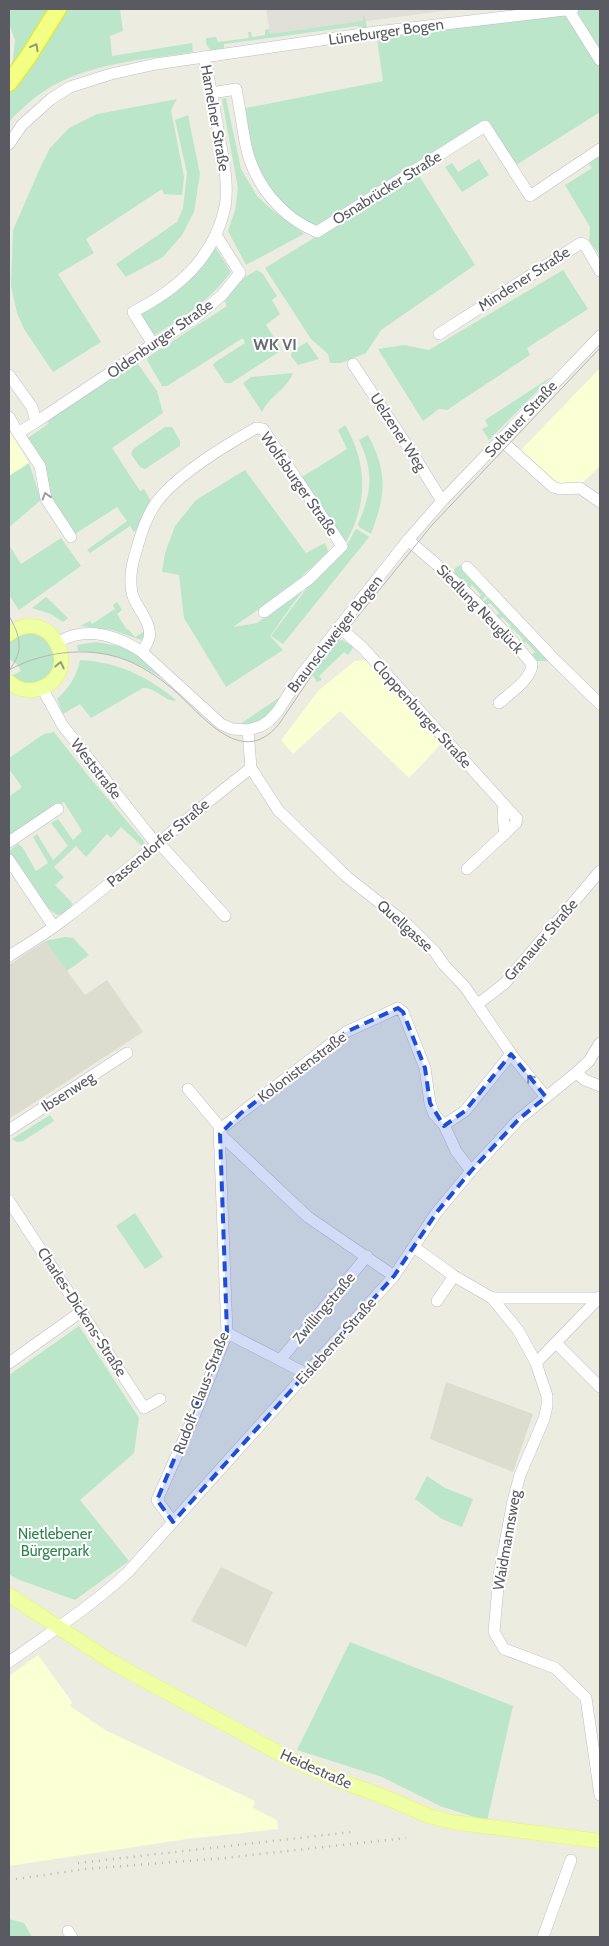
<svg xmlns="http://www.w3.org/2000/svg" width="609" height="1946" viewBox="0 0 609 1946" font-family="Cabin,sans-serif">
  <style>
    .commercial { fill: #faffd4 }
    .industrial { fill: #e0e0d8 }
    .education { fill: #dcddcf }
    .green { fill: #bbe6ca }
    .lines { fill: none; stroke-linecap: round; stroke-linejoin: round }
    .minor-casing { stroke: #bebdc5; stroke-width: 12 }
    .major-casing { stroke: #ecf750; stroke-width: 15 }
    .highway-casing { stroke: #e5ee00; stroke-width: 18 }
    .minor { stroke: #fff; stroke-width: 11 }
    .major { stroke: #eeffa4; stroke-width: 14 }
    .highway { stroke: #f4ff86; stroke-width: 16 }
    .tram { stroke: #b6b6b7; stroke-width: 1 }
    .rail { stroke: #b6b6b7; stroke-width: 2.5; stroke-dasharray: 1 6; stroke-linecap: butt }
    .oneway { stroke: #979c70 }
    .oneway2 { stroke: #9b9ca1 }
    .oneway3 { stroke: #959c7c }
    .marked { fill: #1d4ed8; fill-opacity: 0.2; stroke: #1d4ed8; stroke-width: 4; stroke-dasharray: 10 6; stroke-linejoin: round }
    .labels { text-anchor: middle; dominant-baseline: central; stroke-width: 4; stroke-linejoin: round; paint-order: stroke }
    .street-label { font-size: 15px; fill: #595a62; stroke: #fff }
    .park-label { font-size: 15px; fill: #308351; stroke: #fff }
    .neighbourhood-label { font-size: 16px; font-weight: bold; fill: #6a6c74; stroke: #fff }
  </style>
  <rect width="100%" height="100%" fill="#ecede0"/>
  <g class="commercial">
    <polygon points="600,368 600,466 579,486 557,488 519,452"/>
    <polygon points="9,430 29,463 9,476"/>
    <polygon points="366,660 441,744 409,778 340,711 293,754 281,740 319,690 355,661"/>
    <polygon points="38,1655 72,1702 70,1706 105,1730 255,1801 253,1808 277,1820 278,1829 187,1839 9,1866 9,1676"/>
  </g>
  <polygon class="industrial" points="266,9 458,9 270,34"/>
  <g class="education">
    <polygon points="45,941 85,995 107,980 143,1032 9,1119 9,965"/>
    <polygon points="446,1382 533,1414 513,1472 430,1439"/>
    <polygon points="221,1567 273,1592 246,1647 191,1621"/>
  </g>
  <g class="green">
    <polygon points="9,9 53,9 9,71 13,60 15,40 9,24"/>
    <path d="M67,9H120L123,31L110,36L112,56L192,43L193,52C136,61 68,64 24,107C19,112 12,117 9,123V93C26,80 34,60 45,42C52,30 59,20 67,9Z"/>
    <polygon points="573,9 600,9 600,58 574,19 600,66 600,112 513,167 485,126 317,232 299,224 257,180 241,109 383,81 376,32"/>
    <polygon points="363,15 365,17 367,28 359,32 358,26 224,44 224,49 211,51 206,44 206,38 216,37 218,42 249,38 248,32 251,32 252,37 265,35 265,30 269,29 270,34 363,21"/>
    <polygon points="226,98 241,169 257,196 271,209 304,234 246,265 228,231 235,210 238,189 222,99"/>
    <polygon points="177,99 171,110 184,177 182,195 164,194 162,189 86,239 94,253 58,274 101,342 53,372 24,329 17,313 11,286 13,230 41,166 50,148 69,128 97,114"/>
    <polygon points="188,115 200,174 194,212 182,235 163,257 126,277 116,264 177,222 183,208 187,173 175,120"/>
    <polygon points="600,155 600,256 589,240 590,227 565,185 592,168 588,162"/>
    <polygon points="479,159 489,175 462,192 445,167 452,163 458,172"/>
    <polygon points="418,174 475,265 381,330 366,353 341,363 330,363 328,354 311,339 265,268"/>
    <path d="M215,247L231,272C208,302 185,317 153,336L140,313L190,279Z"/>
    <polygon points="257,270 263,274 277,296 272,300 280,314 266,325 282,350 231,383 225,383 213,365 214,363 245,343 243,338 167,386 162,386 147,360 148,357 227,306 224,300 245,277"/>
    <polygon points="563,270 588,309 527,348 530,355 447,410 439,409 423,421 378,349 404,345 429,350"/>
    <polygon points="307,342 319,359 298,365 291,356 292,351"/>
    <polygon points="136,361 157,391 163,413 112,448 140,491 144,489 152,503 138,530 134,532 130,526 90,553 87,550 127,521 117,507 75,534 48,493 26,439 47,425 49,420"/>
    <path d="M293,373C287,389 269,397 262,412L243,383L251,377Z"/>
    <polygon points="551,377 489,440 482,429 488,426 485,420"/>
    <path d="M345,425C368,464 368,505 345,544C336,558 320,570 309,583C295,600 283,618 270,636L283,650L226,687L184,618L179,575L162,572L165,553L175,526L196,500L245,470L306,553L325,543L329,553L305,573L297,583L233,627L257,623L307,584L342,546L302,477L347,449L338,430Z"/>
    <polygon points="165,427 172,427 180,441 180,446 145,469 140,467 131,454 133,449"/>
    <path d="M368,435C388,473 386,494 371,534L359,527L358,524C372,493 374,471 359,440Z"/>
    <polygon points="29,463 41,500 9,527 9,476"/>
    <polygon points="357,529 369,537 283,644 271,636 309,585 346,547 355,530"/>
    <polygon points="61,538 81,566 19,610 9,595 9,545 21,564"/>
    <polygon points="460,565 463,566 487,595 481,601 478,599 481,595 472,585 468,589 454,574 455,568"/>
    <polygon points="46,597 68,618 63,622 51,614 32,608"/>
    <polygon points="488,597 551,661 534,661 531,656 535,652 526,642 521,645 519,643 523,639 513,629 509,633 507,630 511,626 502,617 498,620 495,617 499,613 490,603 485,607 483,602"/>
    <polygon points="117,602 122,610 117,614 127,630 128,629 135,637 145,631 144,636 141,640 112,630 80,626 90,621 92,624 115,609 113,605"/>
    <polygon points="35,630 56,647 55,672 32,687 9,677 21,671 17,664 9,659 9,640 13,636"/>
    <polygon points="342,640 352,646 353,648 348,655 344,652 319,676 322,680 317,682 310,671 334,642"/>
    <path d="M96,642L119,646L124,645L139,656L168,682C135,661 118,654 78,651L77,645Z"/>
    <path d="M80,660C118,662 147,676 176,700L174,701C162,699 155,687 143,688L91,718L80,704L63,714L57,699C69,688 77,676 80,660Z"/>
    <path d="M283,695C269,717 263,723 237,726Z"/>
    <polygon points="54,732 90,778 143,840 145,845 143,847 121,827 111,838 107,834 86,857 76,846 54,867 64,877 55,885 73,904 64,913 57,915 48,908 9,855 9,851 18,844 23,848 36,871 48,863 33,837 37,834 53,860 68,846 51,823 58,819 73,840 82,831 64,802 9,838 9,797 22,787 9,769 9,758 44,734"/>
    <polygon points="65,937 73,938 89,955 67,971 45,941"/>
    <polygon points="50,1115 54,1121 23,1141 17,1142 12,1139"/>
    <polygon points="135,1213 163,1257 145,1269 116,1226"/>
    <polygon points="79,1326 139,1418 134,1453 80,1500 129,1561 75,1600 17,1579 9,1574 9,1375"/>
    <polygon points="427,1476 445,1488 473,1499 462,1527 442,1519 415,1499"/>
    <polygon points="350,1642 513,1706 487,1821 440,1806 382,1777 297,1750"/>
    <polygon points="9,1919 24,1923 32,1937 9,1937"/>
  </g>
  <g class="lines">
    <defs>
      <g id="minor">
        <polyline points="568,9 600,60"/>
        <path d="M212,93L236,89C240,108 242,127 246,146C254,184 281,217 317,232L485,126L530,196L600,149"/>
        <polyline points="9,144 22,125 51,99 70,87 111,74 156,64 376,32 573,9"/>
        <polyline points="439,334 581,243 585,245 600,271"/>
        <path d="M153,344L133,312C178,289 214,258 225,207C229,184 223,158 219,135C215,109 210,83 204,57"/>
        <polyline points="353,364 416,459 442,501"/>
        <polyline points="9,375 32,407 36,422 18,433 9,417"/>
        <polyline points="36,422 153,344 194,319 222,295 240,273 216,235"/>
        <polyline points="18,433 40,466 46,499 71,537"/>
        <polyline points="501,440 553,487 560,489 580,488 600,502"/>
        <path d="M408,540C453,577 495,619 532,664C532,679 510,693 499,703"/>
        <polyline points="467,567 555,660 600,704"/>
        <polyline points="339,627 363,648 517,819 516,823 467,869"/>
        <path d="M58,642C86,626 116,635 142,652L221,724L232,729L248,730L261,726L269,721L278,711L301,675L408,540L442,501L600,336"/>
        <path d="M142,652C144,648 148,643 149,638C153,623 135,607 132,593C129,577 132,564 137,548C141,533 147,516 156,503C176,475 226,445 256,428L263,429L342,546L309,579L264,612"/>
        <polyline points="42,688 63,726 157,845"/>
        <polyline points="248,730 251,768 278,810 347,877 408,925 435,952 444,965 465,987 514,1058 546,1097"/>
        <polyline points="504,804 503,817 505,834"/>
        <polyline points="9,842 58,809"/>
        <polyline points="159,843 225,916"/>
        <polyline points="9,860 54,927"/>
        <path d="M9,956C28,944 48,932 66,918C129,870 188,816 251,768"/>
        <polyline points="478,1004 505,983 600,871"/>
        <polyline points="576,1073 585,1080 600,1086"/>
        <polyline points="444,1125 465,1111 511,1054"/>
        <polyline points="9,1130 127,1053"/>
        <polyline points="220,1134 222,1128 241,1113 346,1032 398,1008 403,1012 425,1068 430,1103 434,1114 444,1125 456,1151 471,1171"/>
        <polyline points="220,1134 308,1217 394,1276"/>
        <polyline points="9,1201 144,1408 160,1399"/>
        <polyline points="414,1247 454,1276 492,1298 518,1330 536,1363 547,1396 547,1406 544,1419 520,1475 513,1501 499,1575 494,1632 504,1649 555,1668 586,1698 600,1795"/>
        <polyline points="492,1298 599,1298"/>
        <polyline points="437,1301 454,1276"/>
        <polyline points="227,1333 307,1374"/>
        <polyline points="556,1343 600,1387"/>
        <polyline points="281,1359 367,1256"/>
        <polyline points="9,1363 82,1311"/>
        <polyline points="536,1363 600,1297"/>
        <polyline points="173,1522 157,1500 198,1407 227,1333 219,1126 188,1089"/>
        <path d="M9,1662C49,1633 92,1606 128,1572L394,1276L437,1212L471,1171L519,1119L576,1073L589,1061L600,1043"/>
        <polyline points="68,1931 72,1937"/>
        <polyline points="543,1937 571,1860"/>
      </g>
      <g id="major">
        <path d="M9,634C51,602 86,675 38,689C28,692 17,689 9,682"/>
        <polyline points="9,1595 115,1664 290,1759 335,1779 382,1796 429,1816 452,1822 600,1841"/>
      </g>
      <polyline id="highway" points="9,83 28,57 58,9"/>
    </defs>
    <use href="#minor" class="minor-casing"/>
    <use href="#major" class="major-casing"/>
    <use href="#highway" class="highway-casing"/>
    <use href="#minor" class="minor"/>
    <use href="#major" class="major"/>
    <use href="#highway" class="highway"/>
    <g class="tram">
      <path d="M9,616C20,635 25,651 9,670"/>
      <path d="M9,670C45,650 95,645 133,663C146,669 158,677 169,686C199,710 240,772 279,724L320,663L432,525L600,348"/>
    </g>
    <g class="rail">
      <polyline points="78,1863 352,1832"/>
      <polyline points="9,1880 86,1869 224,1858 406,1838"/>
    </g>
  </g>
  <defs><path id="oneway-chevron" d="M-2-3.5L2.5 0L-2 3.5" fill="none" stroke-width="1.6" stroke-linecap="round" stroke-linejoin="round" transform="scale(1.25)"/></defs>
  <use class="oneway" href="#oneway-chevron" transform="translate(35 47) rotate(-60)"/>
  <g class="oneway2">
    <use href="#oneway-chevron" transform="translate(46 496) rotate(-107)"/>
    <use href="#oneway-chevron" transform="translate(530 1078) rotate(-130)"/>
  </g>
  <use class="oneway3" href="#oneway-chevron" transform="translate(60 665) rotate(-78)"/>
  <path class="marked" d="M398,1008L403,1012L425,1068L430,1103L444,1126L465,1111L511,1054L546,1097L519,1119L471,1171L437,1212L394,1276L173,1522L157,1500L227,1333L220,1134L241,1113L346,1032Z"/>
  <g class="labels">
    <g class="street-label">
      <text transform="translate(386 32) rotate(-8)">Lüneburger Bogen</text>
      <text transform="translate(215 118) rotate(80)">Hamelner Straße</text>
      <text transform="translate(387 188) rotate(-32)">Osnabrücker Straße</text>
      <text transform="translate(524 279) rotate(-33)">Mindener Straße</text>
      <text transform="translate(160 339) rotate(-35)">Oldenburger Straße</text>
      <text transform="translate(521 419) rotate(-47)">Soltauer Straße</text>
      <text transform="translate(398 432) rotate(57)">Uelzener Weg</text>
      <text transform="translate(299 484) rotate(55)">Wolfsburger Straße</text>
      <text transform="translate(480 609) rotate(46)">Siedlung Neuglück</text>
      <text transform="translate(335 634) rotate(-52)">Braunschweiger Bogen</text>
      <text transform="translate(422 714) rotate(48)">Cloppenburger Straße</text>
      <text transform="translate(96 769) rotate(52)">Weststraße</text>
      <text transform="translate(158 843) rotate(-40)">Passendorfer Straße</text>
      <text transform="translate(405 926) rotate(42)">Quellgasse</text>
      <text transform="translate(541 940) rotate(-49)">Granauer Straße</text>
      <text transform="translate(302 1067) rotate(-37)">Kolonistenstraße</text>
      <text transform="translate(68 1092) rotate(-33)">Ibsenweg</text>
      <text transform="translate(324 1308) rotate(-50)">Zwillingstraße</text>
      <text transform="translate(82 1312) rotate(57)">Charles-Dickens-Straße</text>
      <text transform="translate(336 1341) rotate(-48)">Eislebener Straße</text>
      <text transform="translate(201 1393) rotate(-69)">Rudolf-Claus-Straße</text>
      <text transform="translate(507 1540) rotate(-80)">Waidmannsweg</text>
      <text transform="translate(316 1769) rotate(24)">Heidestraße</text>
    </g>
    <g class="park-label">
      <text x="55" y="1534">Nietlebener<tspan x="55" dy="17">Bürgerpark</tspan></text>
    </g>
    <g class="neighbourhood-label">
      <text x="275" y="344">WK VI</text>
    </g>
  </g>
  <rect width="609" height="1946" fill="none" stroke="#595a62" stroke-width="20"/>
</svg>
